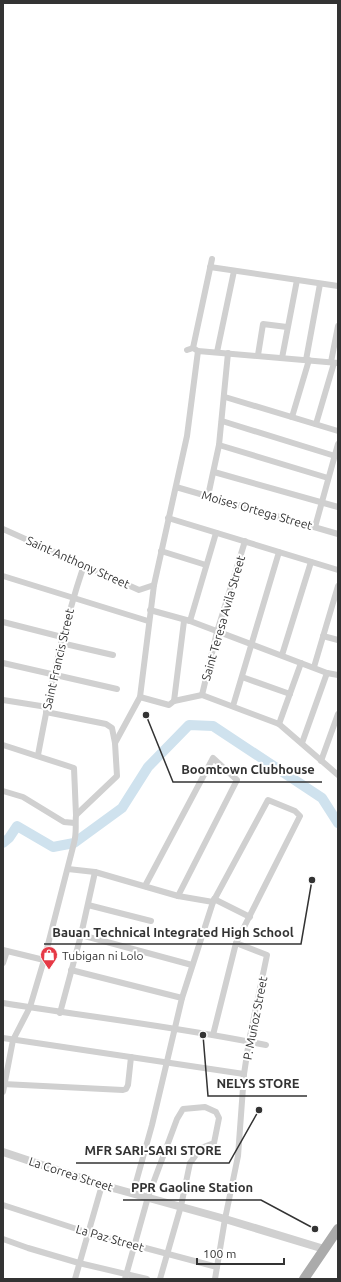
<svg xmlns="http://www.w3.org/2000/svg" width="341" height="1282" viewBox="0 0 341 1282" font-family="Ubuntu,sans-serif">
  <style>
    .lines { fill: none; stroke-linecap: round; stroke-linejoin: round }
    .river { stroke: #cfe2ee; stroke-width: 10 }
    .minor { stroke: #d0d0d0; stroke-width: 6 }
    .tertiary { stroke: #d0d0d0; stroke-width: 8 }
    .primary { stroke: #ababab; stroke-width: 10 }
    .labels { text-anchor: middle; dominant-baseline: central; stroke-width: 4; stroke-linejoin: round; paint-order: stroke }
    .street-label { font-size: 12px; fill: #333; stroke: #fff }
    .poi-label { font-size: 12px; fill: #333; stroke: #fff; text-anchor: start }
    .leader { fill: none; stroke: #333; stroke-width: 1.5 }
    .callout-dot { fill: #333; stroke: #fff; stroke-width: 1.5 }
    .callout-label { font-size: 13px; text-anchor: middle; font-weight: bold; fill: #333; stroke: #fff; stroke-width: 4; stroke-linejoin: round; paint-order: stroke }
  </style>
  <rect width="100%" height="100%" fill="#fff"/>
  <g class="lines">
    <polyline class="river" points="3,843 9,838 17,826 53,847 74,843 122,808 148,767 189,725 213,726 322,798 338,823"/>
    <g class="minor">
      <polyline points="210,267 338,286"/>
      <polyline points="193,348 212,259"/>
      <polyline points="187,350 193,348 198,351 338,363"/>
      <polyline points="217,352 234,271"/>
      <polyline points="258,355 263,324 287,327"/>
      <polyline points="282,358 297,280"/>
      <polyline points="306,360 320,284"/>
      <polyline points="331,362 338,326"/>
      <polyline points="225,397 338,431"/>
      <polyline points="292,417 309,360"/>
      <polyline points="222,421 335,456"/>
      <polyline points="316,424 334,363"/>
      <polyline points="219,445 328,478"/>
      <polyline points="214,472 338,507"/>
      <polyline points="176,487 338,534"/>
      <polyline points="208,496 219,445 228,353"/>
      <polyline points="168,518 338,570"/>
      <polyline points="315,527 338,444"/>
      <polyline points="3,529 139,590 154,585"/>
      <polyline points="161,551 206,565"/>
      <polyline points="3,576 148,621"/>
      <polyline points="150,610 190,621 327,673 338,675"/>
      <polyline points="190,621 216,533"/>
      <polyline points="3,622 62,637"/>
      <polyline points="323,636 338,640"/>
      <polyline points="61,643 113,655"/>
      <polyline points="282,655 311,562"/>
      <polyline points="3,663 117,689"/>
      <polyline points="314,667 338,586"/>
      <polyline points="242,677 290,694"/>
      <polyline points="202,695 217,632 245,541"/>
      <polyline points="140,697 169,705 174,701 202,695 279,724 338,775"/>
      <polyline points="3,700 47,707"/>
      <polyline points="174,701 184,621"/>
      <polyline points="233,706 279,552"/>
      <polyline points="46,712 106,724 112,728 115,743"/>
      <polyline points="279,724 301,663"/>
      <polyline points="302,743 327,673"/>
      <polyline points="3,745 74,768 76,815"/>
      <path d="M38,755C50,691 63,627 84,565"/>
      <polyline points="321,761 338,714"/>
      <polyline points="3,791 23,797 64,822 75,823"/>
      <polyline points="68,869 95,872 178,896 213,902"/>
      <polyline points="145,886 213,758 237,780 178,896"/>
      <polyline points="214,899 250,917"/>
      <polyline points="88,905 151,921"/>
      <polyline points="81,935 192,965"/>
      <polyline points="3,950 44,960"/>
      <polyline points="3,963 7,951"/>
      <polyline points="71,970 182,998"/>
      <path d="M3,1003C91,1017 179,1027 266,1045"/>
      <polyline points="60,1013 81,935 95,872"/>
      <polyline points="3,1038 244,1074"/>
      <polyline points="3,1084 123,1090 126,1089 128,1085 131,1057"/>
      <path d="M3,1092L13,1040L30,1007L44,960L74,843C77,832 75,825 76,815L117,776L115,743L140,697L154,585L187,436L198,351"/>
      <polyline points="133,1193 152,1125 182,998 213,902 268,800 295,811 300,816 236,943 213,1035"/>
      <polyline points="3,1205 89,1233 217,1267"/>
      <polyline points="3,1239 28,1248 79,1263 147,1279"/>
      <polyline points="75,1279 102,1185"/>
      <polyline points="125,1279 148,1197 177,1119 183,1109 205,1107 216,1112 219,1118 214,1143 201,1148 190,1163 181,1206 160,1279"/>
      <polyline points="215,1279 225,1219 238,1156 244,1074 249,1041 267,955 236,943"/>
    </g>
    <polyline class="tertiary" points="3,1152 102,1185 225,1219 324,1249"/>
    <polyline class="primary" points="304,1279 338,1229"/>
  </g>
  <defs>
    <symbol id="shop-pin" viewBox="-11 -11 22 30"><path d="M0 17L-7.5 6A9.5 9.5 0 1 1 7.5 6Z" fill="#e63946" stroke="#fff"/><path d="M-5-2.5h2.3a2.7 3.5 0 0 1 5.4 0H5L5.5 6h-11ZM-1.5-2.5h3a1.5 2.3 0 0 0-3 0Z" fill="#fff"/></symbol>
  </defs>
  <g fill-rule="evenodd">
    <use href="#shop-pin" x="39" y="945" width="20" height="27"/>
  </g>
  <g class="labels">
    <g class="street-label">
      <text transform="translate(257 510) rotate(16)">Moises Ortega Street</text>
      <text transform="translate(78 562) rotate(24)">Saint Anthony Street</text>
      <text transform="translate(223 618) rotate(-74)">Saint Teresa Avila Street</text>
      <text transform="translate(58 659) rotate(-77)">Saint Francis Street</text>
      <text transform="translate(255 1018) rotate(-79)">P. Muñoz Street</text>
      <text transform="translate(71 1174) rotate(18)">La Correa Street</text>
      <text transform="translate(110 1238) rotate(16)">La Paz Street</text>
    </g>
    <g class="poi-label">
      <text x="62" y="955">Tubigan ni Lolo</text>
    </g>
  </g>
  <path class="leader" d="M146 715L173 782H322M312 880L301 944H44M203 1035L208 1096H307M259 1110L229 1163H76M315 1229L261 1200H123"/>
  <g class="callout-dot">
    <circle cx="146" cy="715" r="4"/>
    <circle cx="312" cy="880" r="4"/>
    <circle cx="203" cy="1035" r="4"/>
    <circle cx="259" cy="1110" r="4"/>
    <circle cx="315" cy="1229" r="4"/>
  </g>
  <g class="callout-label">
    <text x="248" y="774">Boomtown Clubhouse</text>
    <text x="173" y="937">Bauan Technical Integrated High School</text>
    <text x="258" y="1088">NELYS STORE</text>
    <text x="153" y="1155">MFR SARI-SARI STORE</text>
    <text x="192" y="1192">PPR Gaoline Station</text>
  </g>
  <rect width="341" height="1282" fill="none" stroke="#333333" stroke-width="8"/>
  <path d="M197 1258v6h87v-6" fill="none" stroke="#333333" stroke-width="2"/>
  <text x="203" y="1258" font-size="12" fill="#333333" stroke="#ffffff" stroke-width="3" paint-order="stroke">100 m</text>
</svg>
